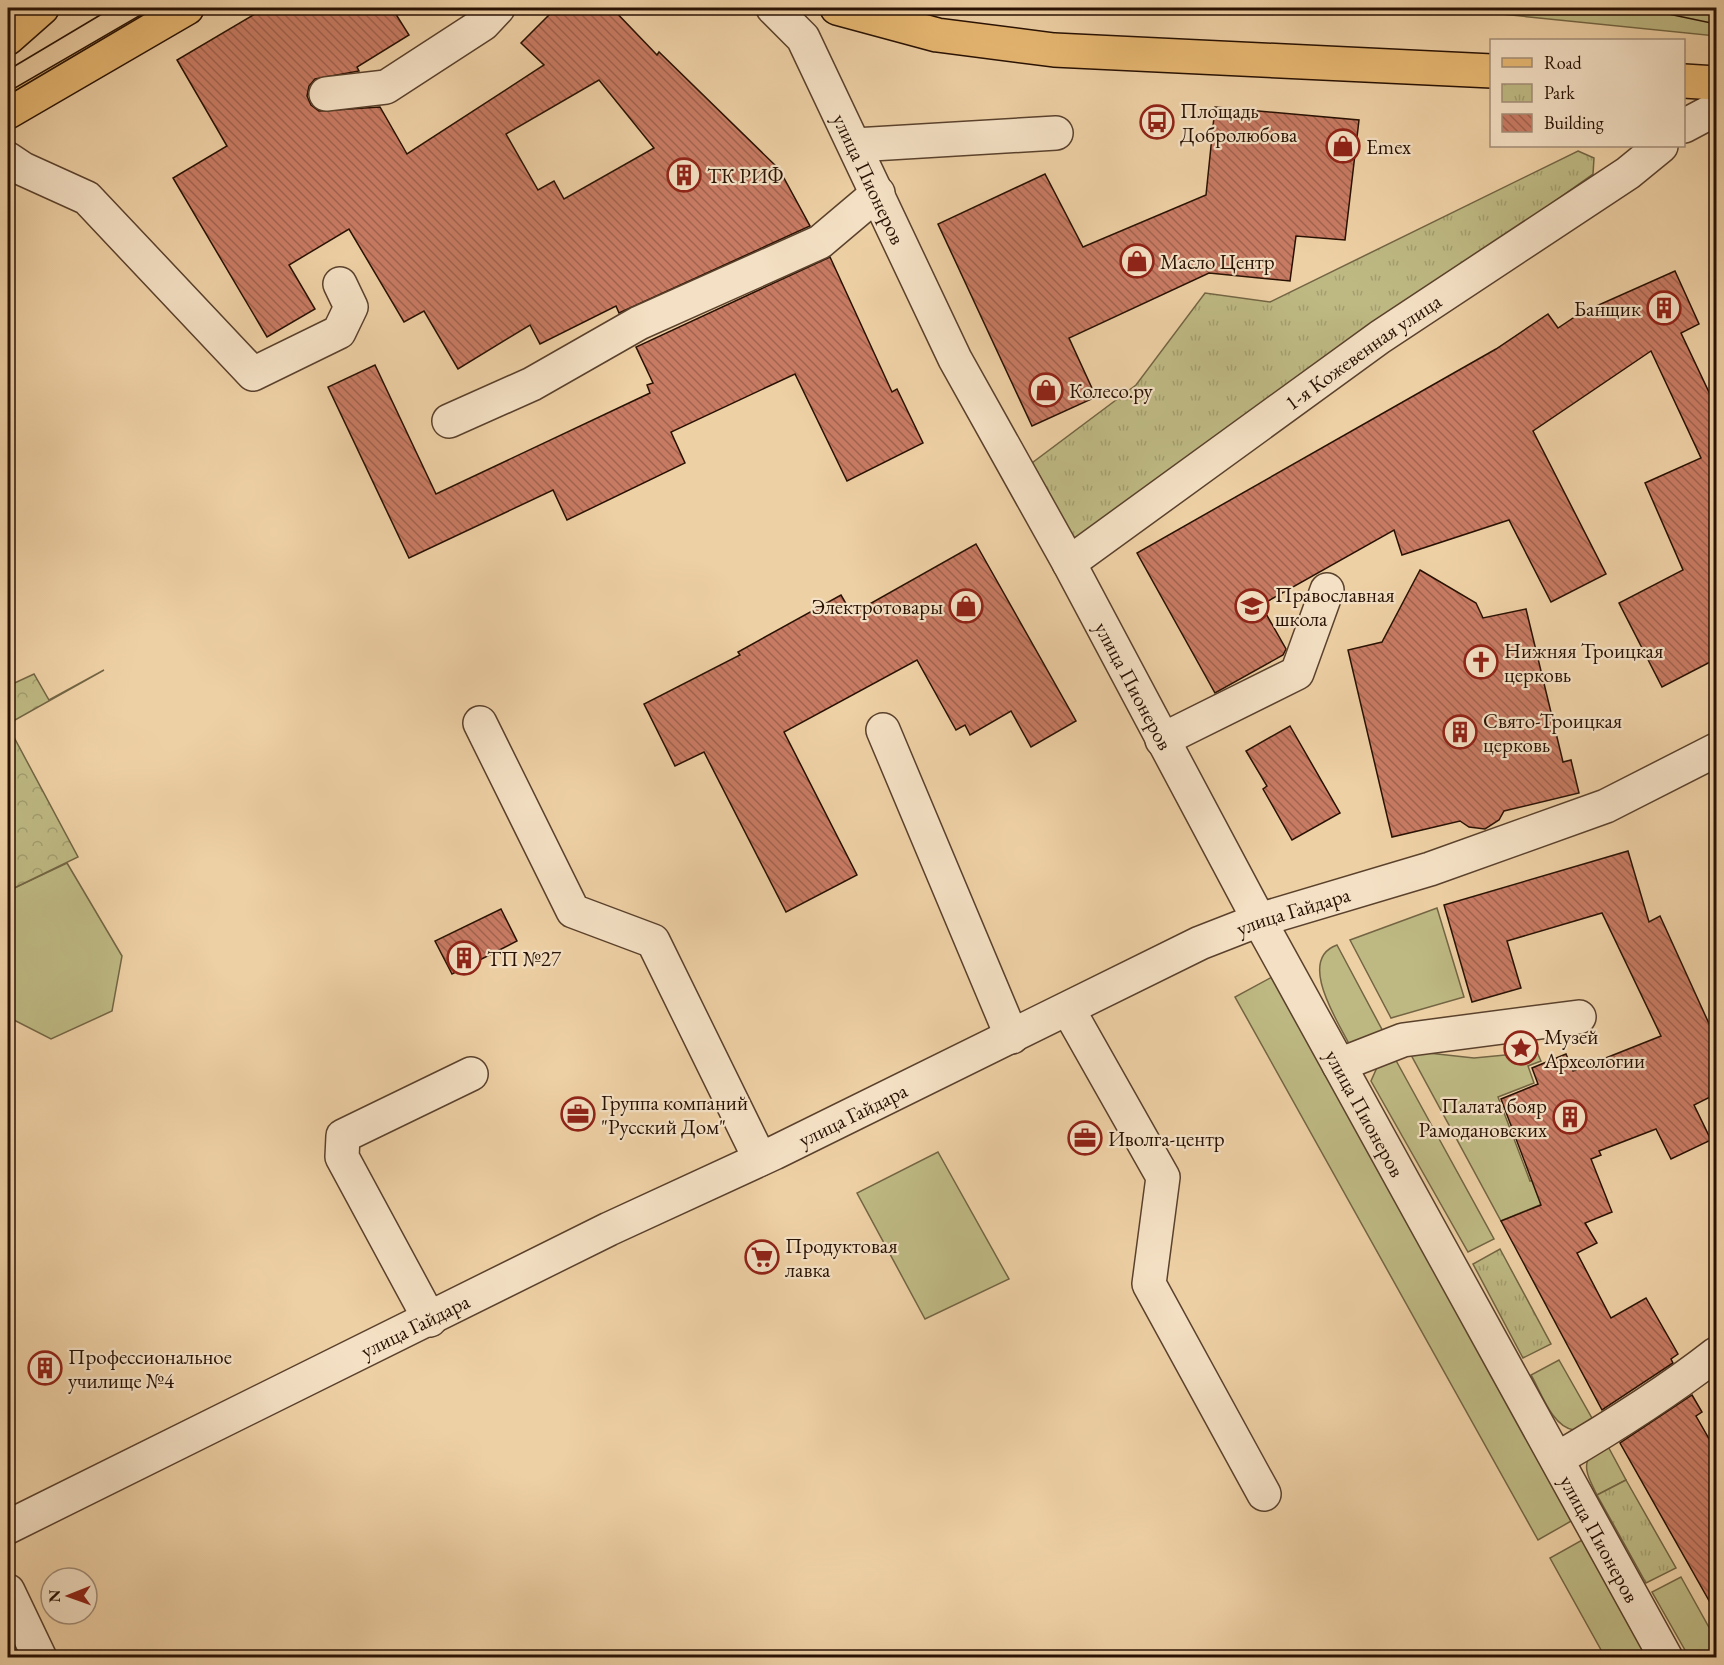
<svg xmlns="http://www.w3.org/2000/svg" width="1724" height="1665" viewBox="0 0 1724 1665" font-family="'EB Garamond',serif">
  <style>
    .green { fill: #beb983; stroke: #736543; stroke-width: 1.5 }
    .forest { fill: url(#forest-crowns); stroke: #736543; stroke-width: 1.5 }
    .park { fill: url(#park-tufts); stroke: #736543; stroke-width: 1.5 }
    .building { fill: url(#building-back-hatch); stroke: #281103; stroke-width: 1.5; fill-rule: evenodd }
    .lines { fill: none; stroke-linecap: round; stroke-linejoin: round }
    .minor-casing { stroke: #5a412c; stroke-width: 36 }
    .major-casing { stroke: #281103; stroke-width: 36 }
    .minor { stroke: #f4e0c4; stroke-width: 33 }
    .major { stroke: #e7b872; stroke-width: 33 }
    .tram { stroke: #281103; stroke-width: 1.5 }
    .labels { text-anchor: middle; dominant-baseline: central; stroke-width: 4.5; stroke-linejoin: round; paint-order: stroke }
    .poi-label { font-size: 21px; fill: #281103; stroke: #f4e0c4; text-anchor: start }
    .street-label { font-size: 21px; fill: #281103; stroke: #f4e0c4 }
  </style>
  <defs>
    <pattern id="forest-crowns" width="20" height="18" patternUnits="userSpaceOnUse" patternTransform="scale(1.5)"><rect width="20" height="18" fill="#beb983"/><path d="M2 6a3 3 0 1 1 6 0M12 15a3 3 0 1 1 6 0" fill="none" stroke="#a39e70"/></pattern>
    <pattern id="park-tufts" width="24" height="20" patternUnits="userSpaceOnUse" patternTransform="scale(1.5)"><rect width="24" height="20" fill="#beb983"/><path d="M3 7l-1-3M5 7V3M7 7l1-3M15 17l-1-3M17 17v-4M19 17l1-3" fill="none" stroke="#a39e70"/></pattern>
    <pattern id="building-back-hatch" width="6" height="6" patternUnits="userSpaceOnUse" patternTransform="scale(1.5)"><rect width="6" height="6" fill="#c87b63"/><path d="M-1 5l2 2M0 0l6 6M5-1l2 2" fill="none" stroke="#a2634f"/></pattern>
  </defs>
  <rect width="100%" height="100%" fill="#eed0a5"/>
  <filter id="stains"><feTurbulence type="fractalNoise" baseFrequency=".00333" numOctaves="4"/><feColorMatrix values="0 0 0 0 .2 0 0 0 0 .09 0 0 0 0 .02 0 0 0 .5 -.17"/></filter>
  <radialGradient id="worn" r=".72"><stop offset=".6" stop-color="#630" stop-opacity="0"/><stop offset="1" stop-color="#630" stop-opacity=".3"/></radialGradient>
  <g class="green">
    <polygon points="1307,8 1716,8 1716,36 1481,12"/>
    <polygon points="67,863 122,956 112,1011 51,1039 8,1017 8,891"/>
    <polygon points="1437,908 1464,997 1391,1018 1350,940"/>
    <path d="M1337,945L1386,1037L1349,1044C1337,1020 1297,959 1337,945Z"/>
    <polygon points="1272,977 1573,1520 1538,1540 1235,997"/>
    <polygon points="1419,1052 1474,1058 1537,1052 1541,1061 1528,1066 1534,1083 1498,1097 1530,1181 1538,1179 1547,1202 1501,1221 1410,1053"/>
    <polygon points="1393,1055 1494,1239 1468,1252 1371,1081 1379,1063"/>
    <polygon points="938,1152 1009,1279 925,1319 857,1193"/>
    <path d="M1559,1360L1597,1427C1590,1428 1581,1431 1574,1430C1552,1427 1541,1392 1531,1375Z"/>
    <path d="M1604,1439L1626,1480L1597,1495C1583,1467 1581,1462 1604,1439Z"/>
    <polygon points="1584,1539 1650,1657 1605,1657 1550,1558"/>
    <polygon points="1681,1577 1716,1640 1716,1657 1689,1657 1652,1592"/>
  </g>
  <g class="forest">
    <polygon points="104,670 8,724 8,686 34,674 49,700"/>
    <polygon points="8,726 78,857 8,891"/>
  </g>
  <g class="park">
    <polygon points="1578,151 1594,158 1593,174 1073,543 1032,463 1136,385 1205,293 1270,302"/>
    <polygon points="1500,1249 1551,1344 1523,1358 1473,1264"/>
    <polygon points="1626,1480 1676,1568 1646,1583 1597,1495"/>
  </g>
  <g class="building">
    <path d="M265,8H392L409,35L357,67L359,71L315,79L309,86L307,96L311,105L319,111L380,107L407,154L544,65L521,43L556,8H612L657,55L659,52L779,169L810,226L619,313L616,306L540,344L530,325L458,369L424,311L404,322L349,229L289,265L315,309L267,337L173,178L227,146L177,60ZM599,80L654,148L564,199L554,181L538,190L506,134Z"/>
    <polygon points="1215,107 1359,120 1345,240 1296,236 1290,281 1209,273 1069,338 1096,397 1032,426 938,224 1045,174 1083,247 1206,195"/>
    <polygon points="830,257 892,392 897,389 923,443 847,481 795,374 671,432 685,463 567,520 553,490 409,558 328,387 375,365 436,494 650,393 647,385 653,383 636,347"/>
    <polygon points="1675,271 1699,324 1681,333 1716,407 1716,659 1662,687 1619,603 1683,570 1645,483 1701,458 1651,351 1533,431 1606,574 1551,602 1509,520 1402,555 1394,530 1261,605 1286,649 1283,655 1215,693 1137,553 1496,349 1548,314 1558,328 1591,306 1592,308"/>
    <polygon points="976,544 1076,721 1031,747 1011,711 970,735 965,725 956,730 917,660 784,732 857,875 786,912 704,752 675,766 644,704 740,655 738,652 841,595 852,614"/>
    <polygon points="1420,570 1476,603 1483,618 1526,609 1563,762 1571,760 1579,793 1504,811 1499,820 1485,829 1469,827 1460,821 1392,837 1348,650 1382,642"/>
    <polygon points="1290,726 1340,813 1292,840 1263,789 1267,786 1246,751"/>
    <polygon points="1628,851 1649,922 1660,916 1716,1039 1716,1094 1694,1105 1711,1140 1671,1159 1656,1129 1599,1151 1601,1155 1591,1159 1612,1212 1585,1223 1597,1243 1577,1253 1611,1318 1646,1298 1678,1354 1671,1359 1673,1363 1602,1410 1501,1221 1541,1205 1501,1099 1538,1084 1532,1068 1566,1054 1573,1071 1661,1036 1602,913 1507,941 1521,988 1472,1002 1444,905"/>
    <polygon points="501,909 517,941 452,974 435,941"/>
    <polygon points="1692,1395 1702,1412 1696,1416 1716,1451 1716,1613 1620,1443"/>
  </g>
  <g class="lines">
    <defs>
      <g id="minor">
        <path id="s1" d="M773,8L803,38L955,359L1069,563L1259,920L1666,1658"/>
        <polyline points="326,94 386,87 483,24 498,8"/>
        <polyline points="1684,126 1716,109"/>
        <polyline points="855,145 1056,133"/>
        <polyline points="8,159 23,169 87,198 253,374 339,332 351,307 340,284"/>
        <polyline points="449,421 532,384 639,323 820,242 878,193"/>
        <path id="s2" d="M1069,563L1380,337L1628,173L1661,146"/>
        <polyline points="480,723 573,911 653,941 760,1159"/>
        <polyline points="883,730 1012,1037"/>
        <polyline points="1162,740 1297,673 1327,590"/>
        <polyline points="1068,1009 1163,1177 1149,1284 1264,1494"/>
        <polyline points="1339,1065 1403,1040 1579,1017"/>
        <polyline points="430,1320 342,1157 343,1136 471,1074"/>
        <path d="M1557,1459C1612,1427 1666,1393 1716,1354"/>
        <path id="s3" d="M8,1527L609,1229L774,1153L1200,943L1259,920L1430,869L1606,806L1716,750"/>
        <polyline points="8,1591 40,1658"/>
      </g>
      <g id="major">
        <polyline points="837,8 937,35 1054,50 1492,71"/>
        <polyline points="8,38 42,8"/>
        <polyline points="1684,81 1716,83"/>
        <polyline points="8,112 187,8"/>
      </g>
    </defs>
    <use href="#minor" class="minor-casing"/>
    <use href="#major" class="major-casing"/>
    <use href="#minor" class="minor"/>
    <use href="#major" class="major"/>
    <g class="tram">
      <polyline points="1640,8 1716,24"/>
      <polyline points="1712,8 1716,9"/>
      <polyline points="8,70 112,8"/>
      <polyline points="8,95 155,8"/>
    </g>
  </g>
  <defs>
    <symbol id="bus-ring" viewBox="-11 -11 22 22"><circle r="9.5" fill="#f4e0c4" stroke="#8f2418" stroke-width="1.5"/><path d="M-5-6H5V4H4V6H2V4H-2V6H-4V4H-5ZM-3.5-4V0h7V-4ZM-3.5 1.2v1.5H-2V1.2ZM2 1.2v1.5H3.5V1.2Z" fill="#8f2418"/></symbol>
    <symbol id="shop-ring" viewBox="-11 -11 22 22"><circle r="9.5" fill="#f4e0c4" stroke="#8f2418" stroke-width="1.5"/><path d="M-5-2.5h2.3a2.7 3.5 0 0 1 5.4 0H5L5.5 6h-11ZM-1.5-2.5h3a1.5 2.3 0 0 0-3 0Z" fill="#8f2418"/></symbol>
    <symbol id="building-ring" viewBox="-11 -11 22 22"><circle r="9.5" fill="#f4e0c4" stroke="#8f2418" stroke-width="1.5"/><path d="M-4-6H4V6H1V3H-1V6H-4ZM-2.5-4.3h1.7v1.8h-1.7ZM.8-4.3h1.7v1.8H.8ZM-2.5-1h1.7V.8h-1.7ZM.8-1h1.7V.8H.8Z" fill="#8f2418"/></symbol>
    <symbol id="school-ring" viewBox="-11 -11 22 22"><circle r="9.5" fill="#f4e0c4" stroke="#8f2418" stroke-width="1.5"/><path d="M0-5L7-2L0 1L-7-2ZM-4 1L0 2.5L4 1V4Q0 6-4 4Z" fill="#8f2418"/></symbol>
    <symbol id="church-ring" viewBox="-11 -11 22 22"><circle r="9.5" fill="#f4e0c4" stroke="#8f2418" stroke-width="1.5"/><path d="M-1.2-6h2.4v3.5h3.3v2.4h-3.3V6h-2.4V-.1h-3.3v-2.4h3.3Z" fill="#8f2418"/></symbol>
    <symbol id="sight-ring" viewBox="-11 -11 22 22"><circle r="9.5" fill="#f4e0c4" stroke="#8f2418" stroke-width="1.5"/><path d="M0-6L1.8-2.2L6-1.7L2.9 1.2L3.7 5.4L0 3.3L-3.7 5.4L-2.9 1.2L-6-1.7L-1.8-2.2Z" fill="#8f2418"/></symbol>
    <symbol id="office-ring" viewBox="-11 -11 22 22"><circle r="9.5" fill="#f4e0c4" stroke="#8f2418" stroke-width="1.5"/><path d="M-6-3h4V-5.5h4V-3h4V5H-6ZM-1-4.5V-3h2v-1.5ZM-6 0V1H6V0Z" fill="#8f2418"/></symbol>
    <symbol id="supermarket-ring" viewBox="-11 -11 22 22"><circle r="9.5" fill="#f4e0c4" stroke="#8f2418" stroke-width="1.5"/><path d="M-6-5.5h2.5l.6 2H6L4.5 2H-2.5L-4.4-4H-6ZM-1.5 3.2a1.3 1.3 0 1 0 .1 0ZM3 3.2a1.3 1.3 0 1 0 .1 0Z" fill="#8f2418"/></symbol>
  </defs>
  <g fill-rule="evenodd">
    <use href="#bus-ring" x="1138" y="103" width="38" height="38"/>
    <use href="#shop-ring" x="1324" y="127" width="38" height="38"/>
    <use href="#building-ring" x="665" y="156" width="38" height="38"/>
    <use href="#shop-ring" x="1118" y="242" width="38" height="38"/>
    <use href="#building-ring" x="1645" y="289" width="38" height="38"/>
    <use href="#shop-ring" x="1027" y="371" width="38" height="38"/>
    <use href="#shop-ring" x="947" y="587" width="38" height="38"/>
    <use href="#school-ring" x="1233" y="587" width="38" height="38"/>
    <use href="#church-ring" x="1462" y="643" width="38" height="38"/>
    <use href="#building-ring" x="1441" y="713" width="38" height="38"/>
    <use href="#building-ring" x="445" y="939" width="38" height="38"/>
    <use href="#sight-ring" x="1502" y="1029" width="38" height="38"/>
    <use href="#office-ring" x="559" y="1095" width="38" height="38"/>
    <use href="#building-ring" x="1551" y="1098" width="38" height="38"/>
    <use href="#office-ring" x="1066" y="1119" width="38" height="38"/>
    <use href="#supermarket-ring" x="743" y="1238" width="38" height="38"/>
    <use href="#building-ring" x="26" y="1349" width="38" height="38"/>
  </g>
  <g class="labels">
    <g class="poi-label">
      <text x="1180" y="110">Площадь<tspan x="1180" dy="24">Добролюбова</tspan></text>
      <text x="1366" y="146">Emex</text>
      <text x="707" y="175">ТК РИФ</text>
      <text x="1160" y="261">Масло Центр</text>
      <text x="1641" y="308" text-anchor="end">Банщик</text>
      <text x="1069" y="390">Колесо.ру</text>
      <text x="1275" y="594">Православная<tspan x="1275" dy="24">школа</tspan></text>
      <text x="943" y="606" text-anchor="end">Электротовары</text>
      <text x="1504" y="650">Нижняя Троицкая<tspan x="1504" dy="24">церковь</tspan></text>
      <text x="1483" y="720">Свято-Троицкая<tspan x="1483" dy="24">церковь</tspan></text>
      <text x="487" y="958">ТП №27</text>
      <text x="1544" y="1036">Музей<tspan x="1544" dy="24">Археологии</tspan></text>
      <text x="601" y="1102">Группа компаний<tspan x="601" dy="24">"Русский Дом"</tspan></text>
      <text x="1547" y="1105" text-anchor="end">Палата бояр<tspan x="1547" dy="24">Рамодановских</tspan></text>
      <text x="1108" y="1138">Иволга-центр</text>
      <text x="785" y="1245">Продуктовая<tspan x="785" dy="24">лавка</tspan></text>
      <text x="68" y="1356">Профессиональное<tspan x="68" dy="24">училище №4</tspan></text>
    </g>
    <g class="street-label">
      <text stroke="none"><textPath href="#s1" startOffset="198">улица Пионеров</textPath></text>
      <text stroke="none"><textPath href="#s2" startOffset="362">1-я Кожевенная улица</textPath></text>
      <text stroke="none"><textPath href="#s1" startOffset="770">улица Пионеров</textPath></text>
      <text stroke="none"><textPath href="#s3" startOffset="1426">улица Гайдара</textPath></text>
      <text stroke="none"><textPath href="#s1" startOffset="1256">улица Пионеров</textPath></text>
      <text stroke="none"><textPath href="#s3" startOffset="940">улица Гайдара</textPath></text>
      <text stroke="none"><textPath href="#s3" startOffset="454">улица Гайдара</textPath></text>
      <text stroke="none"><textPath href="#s1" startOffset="1742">улица Пионеров</textPath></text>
    </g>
  </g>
  <rect width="1724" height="1665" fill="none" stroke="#eed0a5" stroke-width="30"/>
  <rect x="9" y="9" width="1706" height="1647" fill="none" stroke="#281103" stroke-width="3"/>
  <rect x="15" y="15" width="1694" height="1635" fill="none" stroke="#281103" stroke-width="1.5"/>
  <rect x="1490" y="39" width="195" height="108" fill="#f4e0c4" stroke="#a28d77" stroke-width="1.5"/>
  <rect x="1502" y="58" width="30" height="9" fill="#e7b872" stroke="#a28d77" stroke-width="1.5"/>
  <text x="1544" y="69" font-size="18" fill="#281103">Road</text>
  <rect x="1502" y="84" width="30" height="18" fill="url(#park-tufts)" stroke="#a28d77" stroke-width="1.5"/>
  <text x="1544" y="99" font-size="18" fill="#281103">Park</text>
  <rect x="1502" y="114" width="30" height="18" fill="url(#building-back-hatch)" stroke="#a28d77" stroke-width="1.5"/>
  <text x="1544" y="129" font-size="18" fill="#281103">Building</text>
  <g transform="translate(69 1596) rotate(269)"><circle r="28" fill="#f4e0c4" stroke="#a28d77" stroke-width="1.5"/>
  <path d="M0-4.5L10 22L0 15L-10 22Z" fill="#8f2418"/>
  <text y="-9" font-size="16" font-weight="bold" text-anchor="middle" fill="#281103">N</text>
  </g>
  <rect width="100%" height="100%" filter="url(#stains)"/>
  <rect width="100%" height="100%" fill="url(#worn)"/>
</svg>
